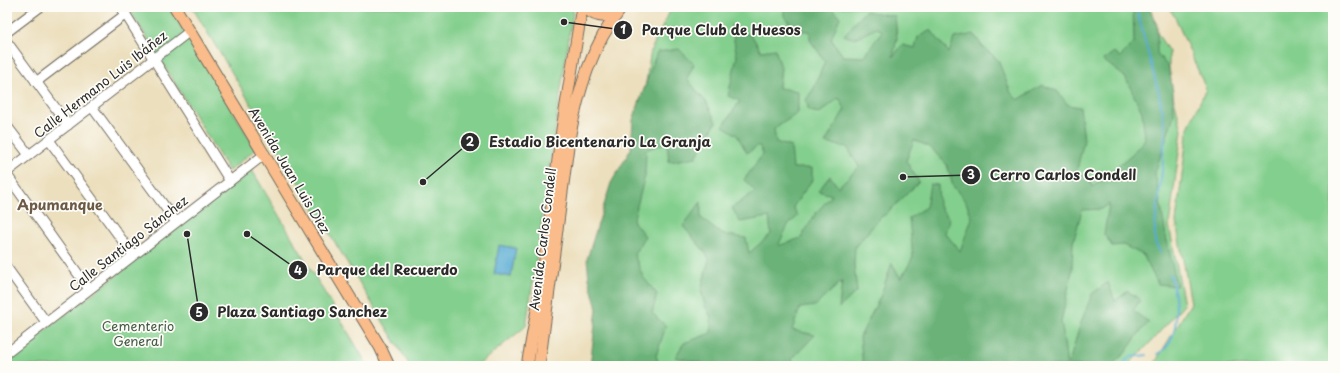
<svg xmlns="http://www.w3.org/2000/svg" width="1340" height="373" viewBox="0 0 1340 373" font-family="'Playpen Sans',sans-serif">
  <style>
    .green { fill: #83cf8d; stroke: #577d5c }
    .forest { fill: #6ab278; stroke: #4a6e52 }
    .water { fill: #57abd3; stroke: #416b7f }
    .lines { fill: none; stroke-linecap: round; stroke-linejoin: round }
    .stream { stroke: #57abd3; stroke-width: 2 }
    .minor-casing { stroke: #6f6a5e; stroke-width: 11 }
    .major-casing { stroke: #6f6a5e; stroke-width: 13 }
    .minor { stroke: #fff; stroke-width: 9 }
    .major { stroke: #f9bc8a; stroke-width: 11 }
    .labels { text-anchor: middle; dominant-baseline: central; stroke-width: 3.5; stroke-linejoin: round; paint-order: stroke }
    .street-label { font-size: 13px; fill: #2b2b2b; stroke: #fdfcf7 }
    .park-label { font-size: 13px; fill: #455c48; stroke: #fdfcf7 }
    .neighbourhood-label { font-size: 14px; font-weight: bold; fill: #6c5a47; stroke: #fdfcf7 }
    .leader { fill: none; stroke: #2b2b2b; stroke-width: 1.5 }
    .callout-dot { fill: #2b2b2b; stroke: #fdfcf7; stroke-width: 1.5 }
    .mark-label { font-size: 12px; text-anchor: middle; font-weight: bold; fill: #fff }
    .callout-label { font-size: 14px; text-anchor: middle; font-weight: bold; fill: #2b2b2b; stroke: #fdfcf7; stroke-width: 3.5; stroke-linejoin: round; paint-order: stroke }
  </style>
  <rect width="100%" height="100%" fill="#fdfcf7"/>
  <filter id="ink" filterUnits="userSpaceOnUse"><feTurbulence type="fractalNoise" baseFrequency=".025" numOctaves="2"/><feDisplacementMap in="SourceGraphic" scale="8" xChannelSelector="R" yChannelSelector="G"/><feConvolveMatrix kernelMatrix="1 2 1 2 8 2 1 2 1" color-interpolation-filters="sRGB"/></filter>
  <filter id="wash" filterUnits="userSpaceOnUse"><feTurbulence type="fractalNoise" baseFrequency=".012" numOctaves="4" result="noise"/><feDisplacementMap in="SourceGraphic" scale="16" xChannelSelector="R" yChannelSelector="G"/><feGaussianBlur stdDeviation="0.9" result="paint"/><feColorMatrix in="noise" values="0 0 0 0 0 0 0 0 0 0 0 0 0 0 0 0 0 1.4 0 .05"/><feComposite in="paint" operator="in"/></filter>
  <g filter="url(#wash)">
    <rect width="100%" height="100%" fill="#ecdfbd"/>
    <g class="green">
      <polygon points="128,7 169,7 256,149 229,171"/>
      <path d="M192,7H574C556,113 543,220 526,326L477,366H410Z"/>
      <polygon points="672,7 1141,7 1169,52 1169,80 1182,130 1169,225 1184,305 1147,346 1130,363 1129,366 602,366 651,50"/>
      <polygon points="1168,7 1333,7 1333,366 1153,366 1191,303 1176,222 1188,128 1206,89 1175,17"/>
      <polygon points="252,170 368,366 11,366 7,360"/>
    </g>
    <g class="forest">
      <polygon points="784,7 831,7 840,17 831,39 843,56 864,57 882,31 877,28 854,39 844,35 865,11 895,16 897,38 893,57 902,45 915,48 918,37 931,30 949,53 954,38 974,34 982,46 998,60 1011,93 1018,100 1042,85 1057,91 1068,105 1080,107 1084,140 1075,178 1087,174 1092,187 1132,154 1145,139 1142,112 1125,77 1103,60 1114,52 1120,57 1134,43 1133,7 1149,7 1157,25 1157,53 1169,68 1173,92 1174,115 1155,173 1166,236 1177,286 1158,284 1143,255 1123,245 1112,246 1104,234 1109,204 1102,209 1082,210 1073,243 1072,271 1061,322 1063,333 1067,366 863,366 860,337 880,297 892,263 901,279 913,257 909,218 926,207 930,184 938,185 939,206 949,219 945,233 960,251 972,218 966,202 953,186 947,165 930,147 914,140 906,161 919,182 886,214 881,217 855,247 854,266 857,291 839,308 842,281 815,306 800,308 792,330 815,335 792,359 795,366 709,366 709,365 675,357 684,343 711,333 711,317 705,306 701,290 709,259 705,252 683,226 701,202 701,218 721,234 746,238 749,253 771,234 769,217 740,222 732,208 755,191 744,180 763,154 759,145 747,153 737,135 723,126 740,101 728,96 737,56 731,25 752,36 761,51 775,49 781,67 779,88 798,91 798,113 774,129 776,142 791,147 793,168 812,168 812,180 793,207 798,216 788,225 778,246 801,238 816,213 832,195 818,191 830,176 838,187 859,167 847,147 825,143 845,109 839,98 820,113 809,111 806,100 814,88 825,61 810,40 810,31 796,31 784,16"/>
      <polygon points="679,49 694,64 687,79 707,103 716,122 696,157 669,162 667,142 646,150 645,176 633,221 645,236 634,254 643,277 657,294 652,313 666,326 656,356 660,366 590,366 597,309 589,279 587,259 611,183 631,149 633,120 657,52"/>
      <polygon points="1108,282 1115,301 1128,291 1140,300 1133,311 1149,322 1139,333 1126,352 1111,366 1068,366 1080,325 1092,294"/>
    </g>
    <polygon class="water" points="499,245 516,248 511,277 494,274"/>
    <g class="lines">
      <g class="stream">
        <polyline points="1136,7 1159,94 1163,114 1165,134 1162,171 1155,225 1155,242 1160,252"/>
        <path d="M1158,354C1183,340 1177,297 1170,274"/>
        <polyline points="1121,366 1130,357 1147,355"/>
      </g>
    </g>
  </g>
  <g filter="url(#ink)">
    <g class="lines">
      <defs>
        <g id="minor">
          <polyline points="121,7 230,181"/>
          <polyline points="7,32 40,7"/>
          <polyline points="7,42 68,125"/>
          <polyline points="36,82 126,14"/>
          <polyline points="92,107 176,222"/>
          <polyline points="7,126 29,155"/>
          <polyline points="49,140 133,255"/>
          <polyline points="7,172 190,31"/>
          <polyline points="7,175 89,289"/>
          <polyline points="7,268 46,322"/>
          <polyline points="7,353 265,154"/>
        </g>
        <g id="major">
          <polyline points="175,7 380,347 389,366"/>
          <path d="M585,7C593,17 604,17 616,15"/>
          <polyline points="527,366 542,282 562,129 582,7"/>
          <path d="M539,366L569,139C578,92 591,46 622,7"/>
        </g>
      </defs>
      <use href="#minor" class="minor-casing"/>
      <use href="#major" class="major-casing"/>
      <use href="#minor" class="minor"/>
      <use href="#major" class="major"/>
    </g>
  </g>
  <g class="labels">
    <g class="street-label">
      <text transform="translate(100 84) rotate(-38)">Calle Hermano Luis Ibáñez</text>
      <text transform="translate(290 170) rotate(59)">Avenida Juan Luis Diez</text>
      <text transform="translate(542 239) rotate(-83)">Avenida Carlos Condell</text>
      <text transform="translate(128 243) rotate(-38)">Calle Santiago Sánchez</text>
    </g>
    <g class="park-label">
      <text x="138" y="325">Cementerio<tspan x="138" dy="15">General</tspan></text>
    </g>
    <g class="neighbourhood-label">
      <text x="60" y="204">Apumanque</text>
    </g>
  </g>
  <path class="leader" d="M564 22L623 30M423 182L470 142M903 177L971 175M247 234L298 270M187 234L199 312"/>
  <g class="callout-dot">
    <circle cx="564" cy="22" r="4"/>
    <circle cx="423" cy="182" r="4"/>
    <circle cx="903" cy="177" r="4"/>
    <circle cx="247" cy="234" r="4"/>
    <circle cx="187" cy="234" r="4"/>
    <circle cx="623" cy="30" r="10"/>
    <circle cx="470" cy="142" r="10"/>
    <circle cx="971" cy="175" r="10"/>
    <circle cx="298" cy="270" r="10"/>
    <circle cx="199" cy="312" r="10"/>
  </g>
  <g class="mark-label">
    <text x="623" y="34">1</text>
    <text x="470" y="146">2</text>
    <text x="971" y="179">3</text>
    <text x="298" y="275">4</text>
    <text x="199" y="317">5</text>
  </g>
  <g class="callout-label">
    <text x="721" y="35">Parque Club de Huesos</text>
    <text x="600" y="147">Estadio Bicentenario La Granja</text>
    <text x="1063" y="180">Cerro Carlos Condell</text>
    <text x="387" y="275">Parque del Recuerdo</text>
    <text x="302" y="317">Plaza Santiago Sanchez</text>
  </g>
  <rect width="1340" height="373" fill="none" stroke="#fdfcf7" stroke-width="24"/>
</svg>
